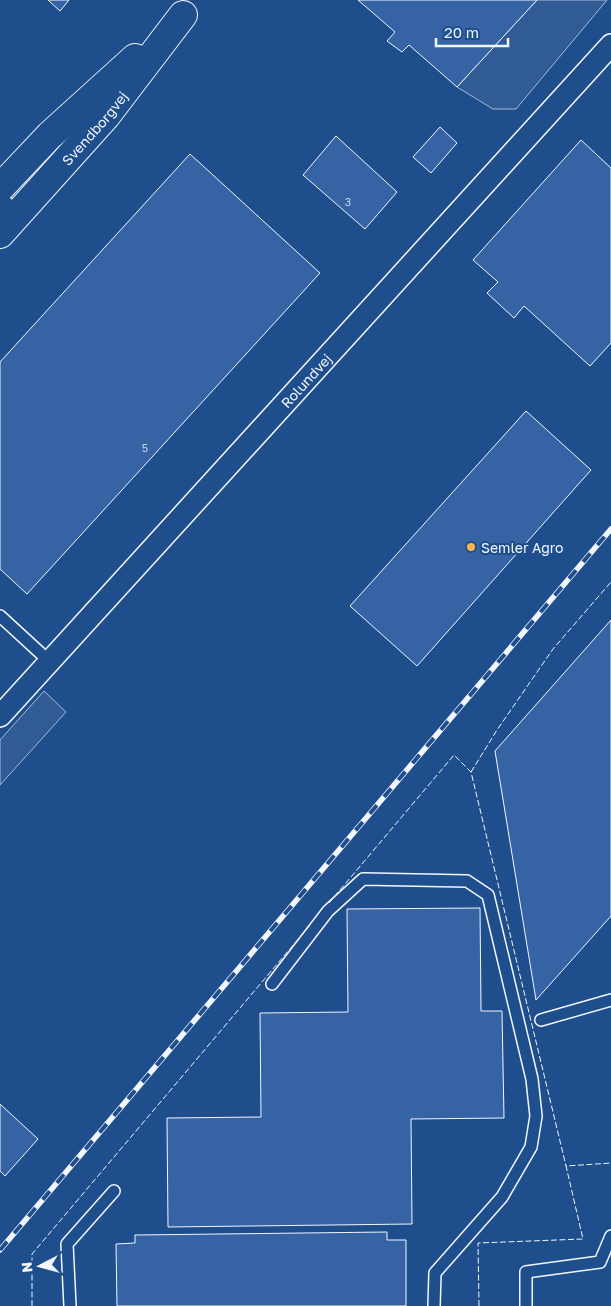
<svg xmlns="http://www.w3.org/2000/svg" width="611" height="1306" viewBox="0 0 611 1306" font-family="'Golos Text',sans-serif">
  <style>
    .parking { fill: #305b95; stroke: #a8bbd7 }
    .building { fill: #3563a3; stroke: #f2f6ff }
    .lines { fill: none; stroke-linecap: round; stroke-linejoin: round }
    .service-casing { stroke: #f2f6ff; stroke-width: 14 }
    .minor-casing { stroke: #f2f6ff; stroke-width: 24 }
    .secondary-casing { stroke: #f2f6ff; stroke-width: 30 }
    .service { stroke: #1f4e8c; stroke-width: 11 }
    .minor { stroke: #1f4e8c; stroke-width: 21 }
    .secondary { stroke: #1f4e8c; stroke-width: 28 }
    .rail-casing { stroke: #f2f6ff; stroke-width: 5.5 }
    .rail { stroke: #1f4e8c; stroke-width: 4; stroke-dasharray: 11; stroke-linecap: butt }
    .fence { stroke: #f2f6ff; stroke-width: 1; stroke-dasharray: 6 2.5; stroke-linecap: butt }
    .poi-dot { fill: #ffb74d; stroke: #1f4e8c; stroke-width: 2 }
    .labels { text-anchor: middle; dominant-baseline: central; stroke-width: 4; stroke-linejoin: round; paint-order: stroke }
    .number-label { font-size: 11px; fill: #c3d1e8 }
    .street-label { font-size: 14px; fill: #f2f6ff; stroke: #1f4e8c }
    .poi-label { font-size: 14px; fill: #f2f6ff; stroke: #1f4e8c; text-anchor: start }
  </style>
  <rect width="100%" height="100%" fill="#1f4e8c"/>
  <g class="parking">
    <polygon points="537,0 607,0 516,109 493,109 457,87"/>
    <polygon points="44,691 66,712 0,785 0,740"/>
  </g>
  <g class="building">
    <polygon points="48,0 69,0 60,11"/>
    <polygon points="358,0 537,0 457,87 409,45 402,52 387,41 395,32"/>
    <polygon points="440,127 457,143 431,173 413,157"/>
    <polygon points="336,136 397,192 365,229 303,175"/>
    <polygon points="581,140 611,168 611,343 590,366 524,306 514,318 487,293 498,282 473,260"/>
    <polygon points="190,154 320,273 27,594 0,569 0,362"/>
    <polygon points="526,411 591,470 417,666 350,606"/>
    <polygon points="611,620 611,916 536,1000 495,751"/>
    <polygon points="480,908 481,1011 502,1011 504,1118 411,1119 412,1224 168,1227 167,1118 261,1117 260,1013 348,1012 347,909"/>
    <polygon points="0,1104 38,1139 5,1176 0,1171"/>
    <polygon points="387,1232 387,1240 406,1240 406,1306 117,1306 116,1244 135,1243 135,1235"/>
  </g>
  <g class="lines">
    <defs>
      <g id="service">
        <polyline points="0,616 49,661"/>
        <polyline points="272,984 328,911 363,879 467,881 488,895 532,1079 536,1116 531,1147 502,1197 435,1273 434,1306"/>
        <polyline points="541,1020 611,1000"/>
        <polyline points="70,1306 67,1244 114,1191"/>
        <polyline points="526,1306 526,1272 600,1262 611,1236"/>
      </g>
      <g id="minor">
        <polyline points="0,203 15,217"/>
        <path id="s1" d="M0,716L611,45"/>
      </g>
      <g id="secondary">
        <polyline points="0,188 50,135 135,58"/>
        <path id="s2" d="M0,234L106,116L183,15"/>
      </g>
    </defs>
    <use href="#service" class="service-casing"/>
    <use href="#minor" class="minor-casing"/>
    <use href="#secondary" class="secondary-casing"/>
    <use href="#service" class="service"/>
    <use href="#minor" class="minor"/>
    <use href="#secondary" class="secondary"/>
    <defs>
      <polyline id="rail" points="0,1250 611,529"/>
    </defs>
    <use href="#rail" class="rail-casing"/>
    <use href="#rail" class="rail"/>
    <g class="fence">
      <polyline points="471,772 497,730 553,649 611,582"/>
      <polyline points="329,903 454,755 471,772 566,1166"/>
      <polyline points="32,1306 32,1254 311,924"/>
      <polyline points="479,1306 478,1243 583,1239 566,1166 611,1163"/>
    </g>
  </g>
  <circle class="poi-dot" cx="471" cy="547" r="5"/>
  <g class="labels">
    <g class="number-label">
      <text x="348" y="201">3</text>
      <text x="145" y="447">5</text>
    </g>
    <g class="street-label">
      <text stroke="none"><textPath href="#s2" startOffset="142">Svendborgvej</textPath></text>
      <text stroke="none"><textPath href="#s1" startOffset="454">Rolundvej</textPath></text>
    </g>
    <g class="poi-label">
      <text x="481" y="547">Semler Agro</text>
    </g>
  </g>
  <g transform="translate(40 1266) rotate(264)" stroke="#1f4e8c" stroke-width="4" paint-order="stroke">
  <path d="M0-4L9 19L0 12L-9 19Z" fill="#f2f6ff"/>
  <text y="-8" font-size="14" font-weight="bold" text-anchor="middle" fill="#f2f6ff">N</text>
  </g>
  <path d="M436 38v8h72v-8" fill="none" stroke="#f2f6ff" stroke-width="2.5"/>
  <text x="444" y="38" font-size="15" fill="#f2f6ff" stroke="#1f4e8c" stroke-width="4" paint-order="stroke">20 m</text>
</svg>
